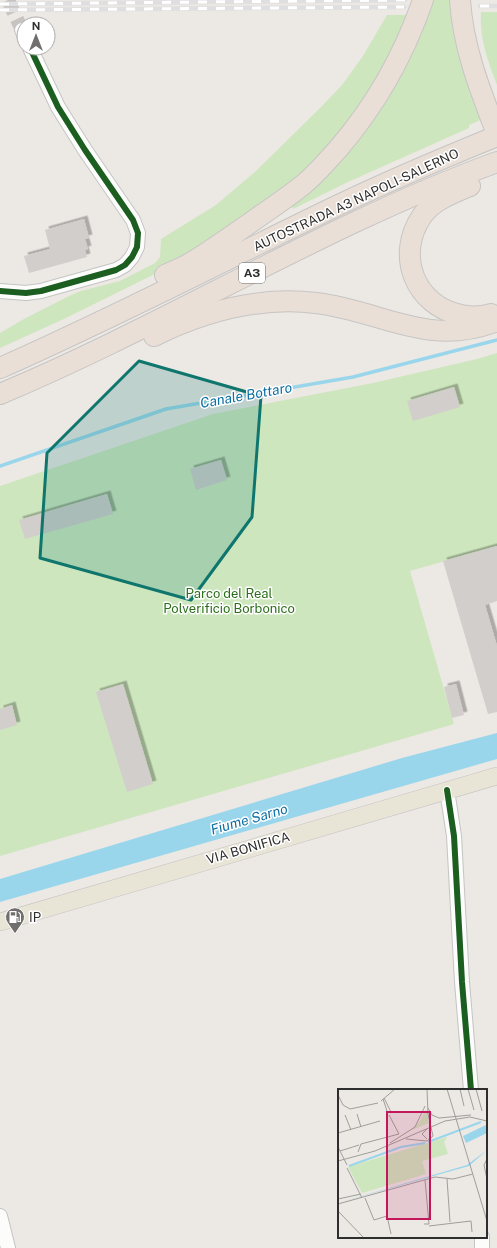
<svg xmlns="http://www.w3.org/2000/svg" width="497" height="1248" viewBox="0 0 497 1248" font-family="'Public Sans',sans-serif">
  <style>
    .green { fill: #cee6be }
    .water { fill: #99d6ec }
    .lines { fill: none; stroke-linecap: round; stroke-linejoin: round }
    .stream { stroke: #99d6ec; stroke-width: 3.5 }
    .building { fill: #d1cecb; filter: url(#shadow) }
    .minor-tunnel { stroke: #c6c3c0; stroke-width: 14; stroke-dasharray: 14 7; stroke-linecap: butt }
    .minor-casing { stroke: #c5c4c5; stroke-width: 16 }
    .major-casing { stroke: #c6c5c4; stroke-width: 18 }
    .highway-casing { stroke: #c6c5c4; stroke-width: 22 }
    .minor { stroke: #fcfcfb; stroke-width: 14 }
    .major { stroke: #e8e4d6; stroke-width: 17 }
    .highway { stroke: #eadfd6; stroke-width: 20 }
    .rail-casing { stroke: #dfdfe1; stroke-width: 4.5 }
    .rail { stroke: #fff; stroke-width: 3; stroke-dasharray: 9; stroke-linecap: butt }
    .cycleway-casing { stroke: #fff; stroke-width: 8 }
    .cycleway { stroke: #1b5e20; stroke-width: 6 }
    .marked { fill: #0f766e; fill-opacity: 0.2; stroke: #0f766e; stroke-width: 3; stroke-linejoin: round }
    .labels { text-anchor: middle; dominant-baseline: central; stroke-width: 3; stroke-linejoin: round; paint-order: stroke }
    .shield { fill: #fff; stroke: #6d6d6d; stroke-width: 1 }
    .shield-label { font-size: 12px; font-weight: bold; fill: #2e2e2e }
    .street-label { font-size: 13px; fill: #2e2e2e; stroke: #fff }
    .park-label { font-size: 13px; fill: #2c6e1b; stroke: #fff }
    .poi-label { font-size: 13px; fill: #2e2e2e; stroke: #fff; text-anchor: start }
    .water-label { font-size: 14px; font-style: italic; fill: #0d6fa3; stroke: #fff }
    .inset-river { fill: none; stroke: #99d6ec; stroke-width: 2 }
    .inset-road { fill: none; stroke: #a09e9b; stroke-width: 1 }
    .view { fill: #c2185b; fill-opacity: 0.15; stroke: #c2185b; stroke-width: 2 }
    .inset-edge { fill: none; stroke: #2e2e2e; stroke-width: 2 }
  </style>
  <defs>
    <filter id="shadow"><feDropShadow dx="3.5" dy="-3.5" stdDeviation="0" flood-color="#0004"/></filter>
  </defs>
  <rect width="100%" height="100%" fill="#ece8e4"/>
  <g class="green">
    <polygon points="431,0 456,0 485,118 469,125 469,128 348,182 293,209 290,203 316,182"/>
    <path d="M481,12H497V85C488,62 479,37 481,12Z"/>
    <polygon points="387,15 406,15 406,21 410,21 353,120 307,171 173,265 66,318 0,348 0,333 24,319 71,295 81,291 120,281 155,263 160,257 161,239 216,205 256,171 321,107 342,85 363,56"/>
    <polygon points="497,353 497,546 410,571 454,724 0,856 0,486 213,414 373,383 477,359"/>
  </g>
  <polygon class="water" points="497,733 497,759 0,902 0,879 402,758"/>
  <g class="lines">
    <polyline class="stream" points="0,466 166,409 353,377 497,340"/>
  </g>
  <g class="building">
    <polygon points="84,219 89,238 85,239 88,249 85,250 87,257 29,273 24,256 50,249 45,230"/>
    <polygon points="454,387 460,407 413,421 407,401"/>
    <polygon points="221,460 227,480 196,490 190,469"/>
    <polygon points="107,494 113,514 25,539 19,520"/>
    <polygon points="497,546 497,601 485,605 497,646 497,712 488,714 443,561"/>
    <polygon points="123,684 153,784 127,792 96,692"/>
    <polygon points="456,684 464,715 452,718 444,687"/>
    <polygon points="12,705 17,725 0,730 0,709"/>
  </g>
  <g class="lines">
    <polyline class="minor-tunnel" points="8,0 22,30"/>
    <defs>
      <g id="minor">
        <polyline points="22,30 24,34"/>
        <polyline points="0,291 26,293 41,291 116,270 125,265 132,257 137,247 138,233 133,220 85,150 58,107 30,48"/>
        <polyline points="447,790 454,836 462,982 471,1090"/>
        <polyline points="0,1216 8,1248"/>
        <polyline points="482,1237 482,1248"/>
      </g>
      <polyline id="major" points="0,922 497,776"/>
      <g id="highway">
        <path d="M460,0C463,47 480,90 497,134"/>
        <path d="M470,186C453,193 432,201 422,216C395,255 415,306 461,315C471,317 482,317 491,314"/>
        <path d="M165,275C174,271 184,267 192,262C212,250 231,236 250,223C268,210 287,198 304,184C317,173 327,161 338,149C376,105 404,55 423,0"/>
        <path d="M154,336C205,311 259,296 316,303C383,311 427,348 497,321"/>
        <path d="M0,368C109,320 215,265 322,213C379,185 438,160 497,136"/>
        <path d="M0,394C169,323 325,225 497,162"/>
      </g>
    </defs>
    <use href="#minor" class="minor-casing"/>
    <use href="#major" class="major-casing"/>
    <use href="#highway" class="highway-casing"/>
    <use href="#minor" class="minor"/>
    <use href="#major" class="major"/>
    <use href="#highway" class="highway"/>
    <defs>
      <g id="rail">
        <polyline points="0,4 405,0"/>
        <polyline points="480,6 497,6"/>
        <polyline points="0,10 404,7"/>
      </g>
    </defs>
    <use href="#rail" class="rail-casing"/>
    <use href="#rail" class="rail"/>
    <defs>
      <g id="cycleway">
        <polyline points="0,291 26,293 41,291 116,270 125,265 132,257 137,247 138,233 133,220 85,150 58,107 30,48"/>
        <polyline points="447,790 454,836 462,982 471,1090"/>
      </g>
    </defs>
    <use href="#cycleway" class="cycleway-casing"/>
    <use href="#cycleway" class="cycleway"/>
  </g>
  <path class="marked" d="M139,361L261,396L252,517L191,600L40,558L47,453Z"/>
  <defs>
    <symbol id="fuel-pin" viewBox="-11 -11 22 30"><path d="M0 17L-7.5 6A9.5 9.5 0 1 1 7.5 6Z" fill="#706f6e" stroke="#fff"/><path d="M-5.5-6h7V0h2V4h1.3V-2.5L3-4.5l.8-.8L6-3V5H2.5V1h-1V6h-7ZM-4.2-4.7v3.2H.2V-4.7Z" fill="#fff"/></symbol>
  </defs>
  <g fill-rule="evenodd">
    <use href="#fuel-pin" x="4" y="906" width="22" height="30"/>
  </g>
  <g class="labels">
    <rect class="shield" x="239" y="263" width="26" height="20" rx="3"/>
    <g class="shield-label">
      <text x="252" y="273">A3</text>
    </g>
    <g class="street-label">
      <text transform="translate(356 200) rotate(-25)">AUTOSTRADA A3 NAPOLI-SALERNO</text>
      <text transform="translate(248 848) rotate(-16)">VIA BONIFICA</text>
    </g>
    <g class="park-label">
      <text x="229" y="593">Parco del Real<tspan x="229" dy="15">Polverificio Borbonico</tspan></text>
    </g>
    <g class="poi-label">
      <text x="29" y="917">IP</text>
    </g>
    <g class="water-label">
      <text transform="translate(246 395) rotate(-10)">Canale Bottaro</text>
      <text transform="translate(249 819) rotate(-16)">Fiume Sarno</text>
    </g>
  </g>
  <g transform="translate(338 1089)">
    <rect width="149" height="149" fill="#ece8e4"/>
    <path d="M88,20L91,34L74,41L82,32ZM109,48L106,53L110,65L84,72L88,85L24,104L10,78Z" fill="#cee6be"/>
    <path d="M148,36L149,44L128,54L125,47ZM149,61L131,77L0,114L129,76Z" fill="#99d6ec"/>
    <path class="inset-river" d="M90,53L143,33M11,77L63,58L87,54"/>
    <path class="inset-road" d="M109,0L149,132M122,0L126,17M130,0L136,21M138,0L144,22M0,6L5,16L12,20L40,14M46,9L53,23M45,10L49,22M43,12L57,0M90,19L94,26L101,29L133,26M19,25L23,38M7,26L13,41M89,40L84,45L89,50M0,44L42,32M68,50L89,52L95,47L90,25L89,0M52,54L77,38L87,17M0,58L9,76M2,62L21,56M20,63L23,55L61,45L51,26M149,70L146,76L149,90M0,72L37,62L107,32L132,28L149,32M9,79L24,109M109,90L112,133M27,109L36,131L49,127L53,145M0,110L23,105M0,115L97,88L115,90L135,85M0,122L26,149M86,135H91L87,91M91,137L133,132L134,143"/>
    <path class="view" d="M49,23H92V130H49Z"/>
    <rect width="149" height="149" class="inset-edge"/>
  </g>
  <g transform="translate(36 36)"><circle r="19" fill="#ffffff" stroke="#ababab"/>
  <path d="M0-3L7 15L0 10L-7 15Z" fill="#706f6e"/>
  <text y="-6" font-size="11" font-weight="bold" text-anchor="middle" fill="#2e2e2e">N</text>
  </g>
</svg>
